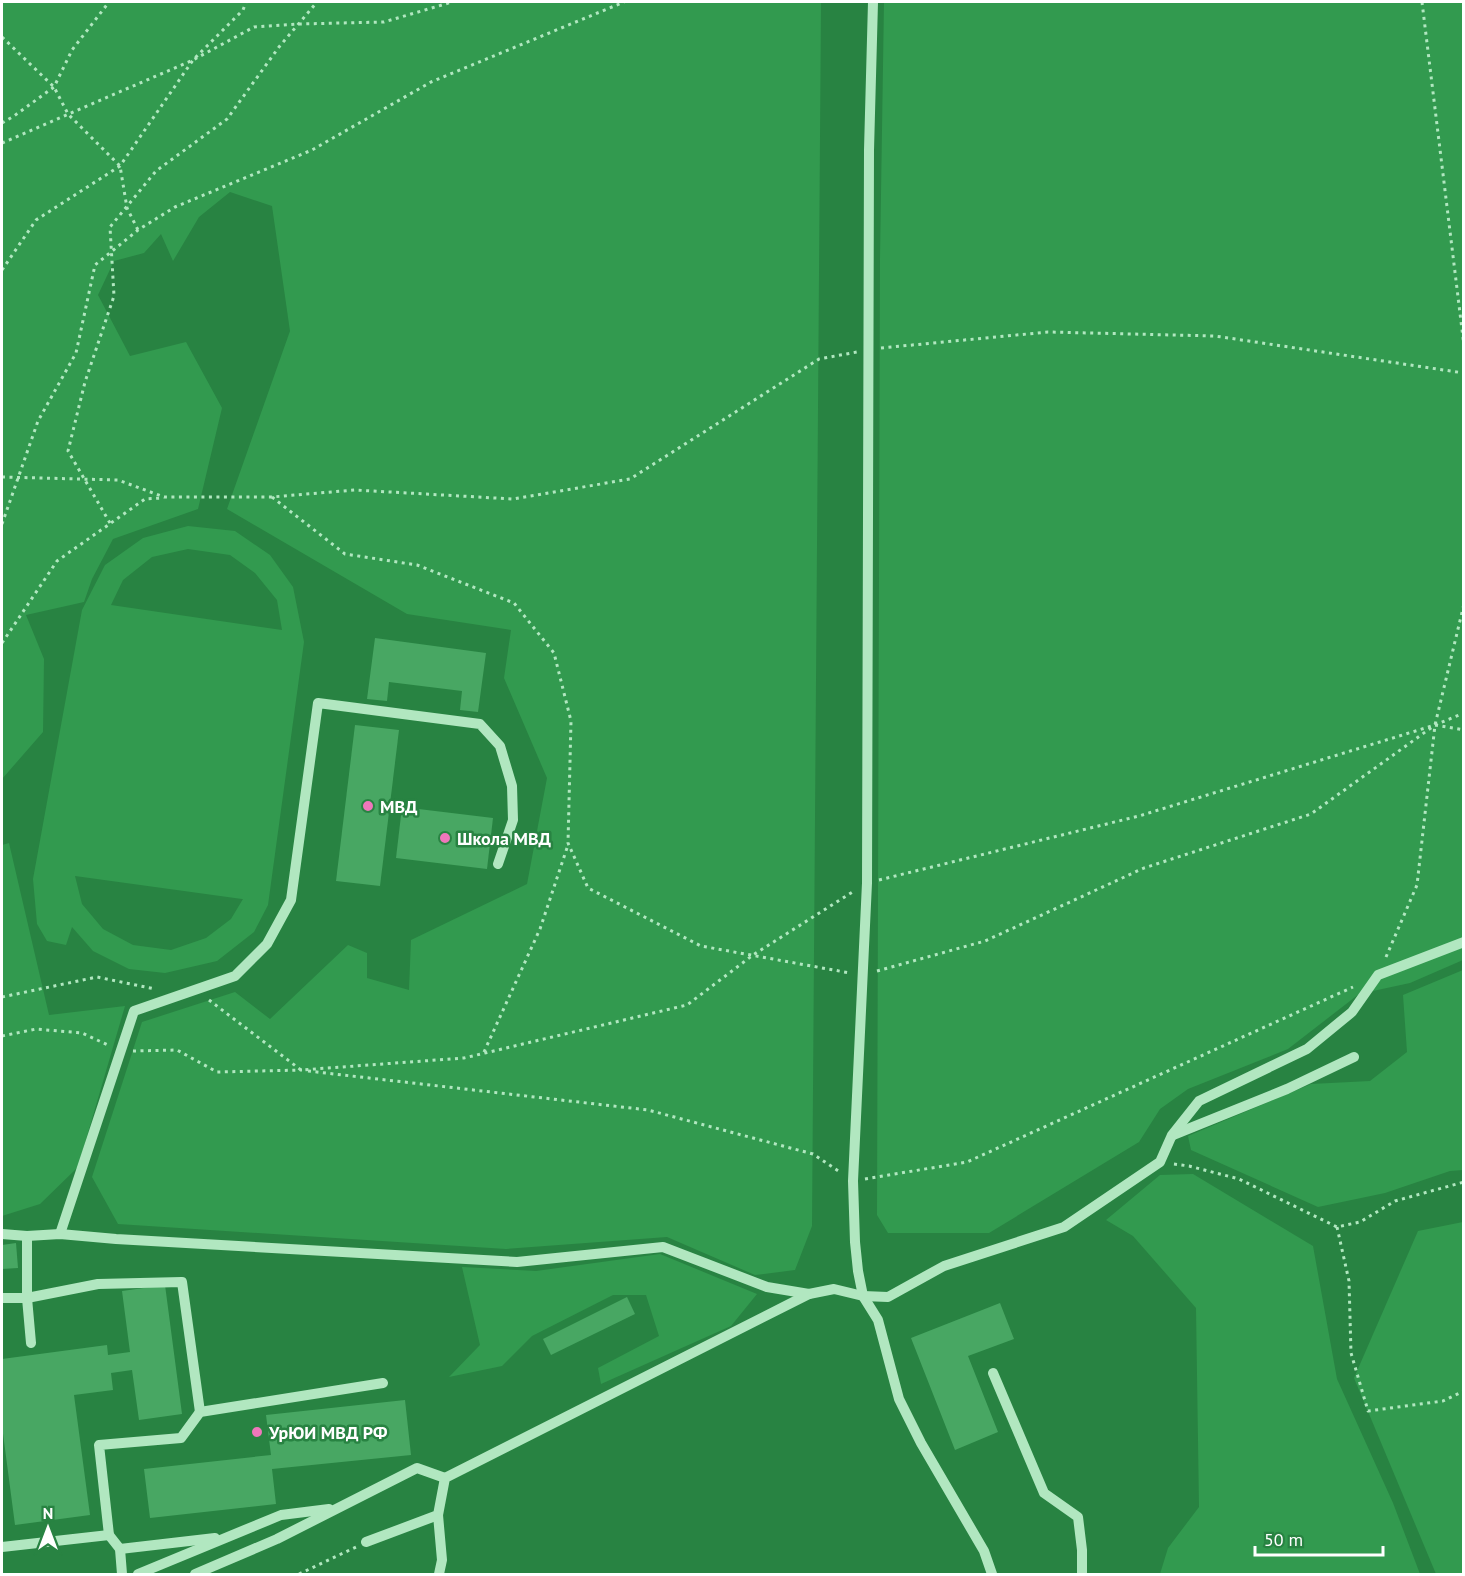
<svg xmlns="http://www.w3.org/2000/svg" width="1465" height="1576" viewBox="0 0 1465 1576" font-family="'PT Sans',sans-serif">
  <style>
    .green { fill: #329a4f; fill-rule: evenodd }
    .building { fill: #48a763 }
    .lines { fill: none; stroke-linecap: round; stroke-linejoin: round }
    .path { stroke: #b1e7c0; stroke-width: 3; stroke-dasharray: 3 4.5; stroke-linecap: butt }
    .minor { stroke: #b1e7c0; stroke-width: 10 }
    .poi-dot { fill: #ef77bb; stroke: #288342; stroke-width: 2 }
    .labels { text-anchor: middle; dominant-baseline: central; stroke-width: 5; stroke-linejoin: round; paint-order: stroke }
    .poi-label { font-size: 18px; font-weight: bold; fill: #fff; stroke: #288342; text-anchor: start }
  </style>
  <rect width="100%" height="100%" fill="#288342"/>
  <g class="green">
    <polygon points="2,2 821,2 812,1226 795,1270 755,1275 667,1237 506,1249 118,1224 92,1177 142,1022 235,992 270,1019 348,945 367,953 367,978 409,990 411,940 527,884 547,778 504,678 511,630 407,614 227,509 290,331 272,206 230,192 199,217 173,261 161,234 144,253 114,261 98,295 130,356 186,342 222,408 198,509 113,539 92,579 84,602 26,615 44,659 43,732 2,779"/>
    <polygon points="884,2 1463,2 1463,960 1410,983 1359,994 1288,1049 1188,1089 1160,1109 1139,1142 989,1233 888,1233 877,1215 880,259"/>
    <path d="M188,526L235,531L270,555L293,587L304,642L268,905L254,932L217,961L165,973L129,969L93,951L72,927L66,945L47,941L37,924L33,879L82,610L105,565L143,538ZM188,549L230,555L255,573L277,600L282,630L111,605L123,580L152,557ZM75,876L242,899H243L231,919L206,938L171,950L133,945L103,929L82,904Z"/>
    <polygon points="9,843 49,1015 125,1006 78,1167 40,1204 2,1216 2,845"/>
    <polygon points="1463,970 1463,1170 1450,1171 1385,1193 1318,1207 1191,1150 1188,1136 1311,1084 1370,1081 1407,1052 1403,995"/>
    <polygon points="1193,1174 1313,1246 1337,1379 1393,1503 1420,1574 1160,1574 1168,1548 1199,1507 1196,1308 1133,1236 1106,1220 1160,1175"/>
    <polygon points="1463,1222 1463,1574 1436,1574 1354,1378 1418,1231"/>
    <polygon points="660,1254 757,1294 731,1326 601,1384 598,1368 659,1336 646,1295 613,1295 532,1336 502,1366 449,1377 480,1345 462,1267 536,1271"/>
  </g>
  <g class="building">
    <polygon points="375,638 486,653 478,712 460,710 462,691 389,682 387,701 367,699"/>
    <polygon points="355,725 399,730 380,886 336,881"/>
    <polygon points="402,807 493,818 487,869 396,858"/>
    <polygon points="16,1243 18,1268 2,1269 2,1245"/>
    <polygon points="165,1285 182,1414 139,1420 132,1370 111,1373 113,1390 74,1395 90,1515 15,1525 2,1426 2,1359 107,1345 108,1355 130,1352 122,1291"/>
    <polygon points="627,1297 635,1314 551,1355 543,1339"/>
    <polygon points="1000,1303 1014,1339 968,1356 998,1432 955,1450 911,1338"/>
    <polygon points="405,1400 411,1455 272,1469 276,1504 150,1518 144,1469 271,1455 266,1415"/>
  </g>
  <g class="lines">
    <g class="path">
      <polyline points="1422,2 1464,346"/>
      <polyline points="2,37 54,87 68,114 120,166 127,208 138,230"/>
      <polyline points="2,123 14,116 54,87 72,50 109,2"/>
      <polyline points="2,143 193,60 254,27 298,24 384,22 452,2"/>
      <polyline points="2,270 36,220 120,166 193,60 243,10 246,2"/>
      <polyline points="881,348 1048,332 1215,336 1464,373"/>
      <polyline points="2,477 118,480 164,497 272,497 355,490 513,499 630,479 819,359 857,352"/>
      <polyline points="272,497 345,554 417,565 514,603 554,653 571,721 568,843 588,888 701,946 850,973"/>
      <polyline points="110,523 68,451 85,382 114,296 110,227 156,171 227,119 279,47 317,2"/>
      <polyline points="2,524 38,421 76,353 95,265 138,230 175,207 312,150 431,82 624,2"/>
      <polyline points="2,643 57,561 145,499 162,498"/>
      <polyline points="879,880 1139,816 1435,725 1464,730"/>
      <polyline points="1386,957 1417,885 1435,725 1464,604"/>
      <polyline points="877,971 985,941 1144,868 1311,814 1435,725 1464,713"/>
      <polyline points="2,997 97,977 155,989"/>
      <polyline points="209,1000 301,1070 464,1058 687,1005 753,955 854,891"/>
      <polyline points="2,1036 36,1029 82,1033 110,1046"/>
      <polyline points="133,1051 177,1050 217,1072 302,1070"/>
      <polyline points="484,1052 540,929 568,845"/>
      <polyline points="308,1071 648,1110 813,1154 840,1172"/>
      <polyline points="1174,1164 1189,1166 1239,1179 1337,1227 1360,1222 1395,1201 1464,1182"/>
      <polyline points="865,1179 967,1162 1353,987"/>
      <polyline points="1337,1227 1349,1281 1351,1353 1368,1411 1443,1401 1464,1391"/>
      <polyline points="299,1574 356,1547"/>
    </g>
    <g class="minor">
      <polyline points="873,2 869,150 867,883 853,1181 855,1242 858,1271 863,1296 878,1320 899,1399 921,1443 984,1551 992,1574"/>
      <polyline points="1173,1135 1287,1089 1354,1057"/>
      <polyline points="2,1234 27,1236 60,1234 116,1239 517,1262 663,1247 767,1287 809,1294 834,1289 863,1296 888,1297 944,1266 1064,1227 1160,1162 1172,1135 1199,1101 1307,1049 1352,1012 1378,975 1464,942"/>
      <polyline points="60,1234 134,1011 235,976 267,944 291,900 318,703 480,724 500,746 512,786 513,820 498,864"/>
      <polyline points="27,1236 27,1298 31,1343"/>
      <polyline points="2,1298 27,1298 98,1284 182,1282 200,1412"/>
      <polyline points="993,1373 1044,1493 1078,1517 1082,1550 1082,1574"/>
      <polyline points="438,1515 442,1560 439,1574"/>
      <polyline points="366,1542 438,1515 445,1478 809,1294"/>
      <polyline points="2,1547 109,1535"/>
      <polyline points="120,1549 215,1538"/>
      <polyline points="122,1574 120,1549 109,1535 99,1445 181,1438 200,1412 383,1383"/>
      <polyline points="138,1574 281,1515 329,1509"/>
      <polyline points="195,1574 277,1539 417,1468 445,1478"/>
    </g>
  </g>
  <g class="poi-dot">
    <circle cx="368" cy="806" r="6"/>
    <circle cx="445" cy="838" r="6"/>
    <circle cx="257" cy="1432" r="6"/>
  </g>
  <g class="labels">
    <g class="poi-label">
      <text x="380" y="806">МВД</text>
      <text x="457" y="838">Школа МВД</text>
      <text x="269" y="1432">УрЮИ МВД РФ</text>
    </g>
  </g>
  <rect width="1465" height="1576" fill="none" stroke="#ffffff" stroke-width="6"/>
  <g transform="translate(48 1528)" stroke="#288342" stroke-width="4.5" paint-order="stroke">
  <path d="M0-4.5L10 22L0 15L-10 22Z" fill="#ffffff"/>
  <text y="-9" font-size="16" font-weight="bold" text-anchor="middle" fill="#ffffff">N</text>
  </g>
  <path d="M1255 1546v9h128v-9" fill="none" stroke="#ffffff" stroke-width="3"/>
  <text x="1264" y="1546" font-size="18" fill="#ffffff" stroke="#288342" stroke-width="4.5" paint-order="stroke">50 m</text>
</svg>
